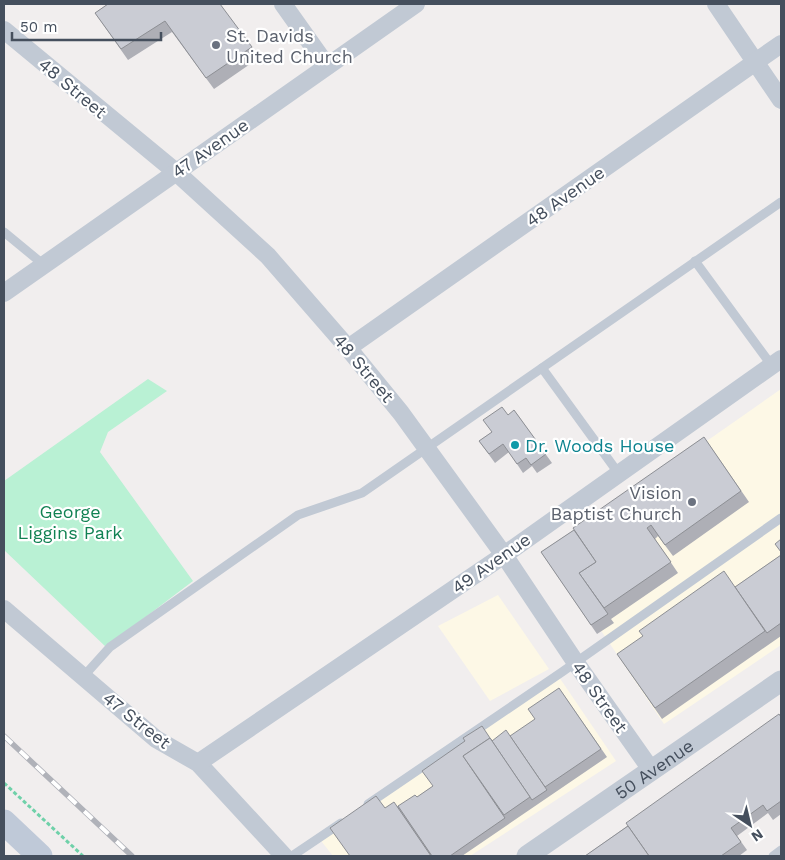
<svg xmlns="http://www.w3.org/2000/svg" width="785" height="860" viewBox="0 0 785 860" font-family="'Work Sans',sans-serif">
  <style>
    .commercial { fill: #fdf8e6 }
    .green { fill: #b9f1d4 }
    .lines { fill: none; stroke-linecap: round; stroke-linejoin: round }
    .path { stroke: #6fd1a9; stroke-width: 3; stroke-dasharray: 4 2.5; stroke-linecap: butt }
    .service { stroke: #c1c9d4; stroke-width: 9 }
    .minor { stroke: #c1c9d4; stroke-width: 18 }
    .tertiary { stroke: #c1c9d4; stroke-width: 21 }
    .secondary { stroke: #bfc9d8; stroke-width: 25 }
    .rail-casing { stroke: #b0b2b9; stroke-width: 5.5 }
    .rail { stroke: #fff; stroke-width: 4; stroke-dasharray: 11; stroke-linecap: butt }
    .wall { fill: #aeafb6 }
    .building { fill: #caccd4; stroke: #8d8f94 }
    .worship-dot { fill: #6b7280; stroke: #fff; stroke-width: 2 }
    .culture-dot { fill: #0f9aa8; stroke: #fff; stroke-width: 2 }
    .labels { text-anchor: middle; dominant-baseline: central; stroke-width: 4.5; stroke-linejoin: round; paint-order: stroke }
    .worship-label { font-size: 18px; fill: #5b616d; stroke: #fff; text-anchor: start }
    .street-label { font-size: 18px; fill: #454f5d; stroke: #fff }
    .culture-label { font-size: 18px; fill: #0d838f; stroke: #fff; text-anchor: start }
    .park-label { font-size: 18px; fill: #118253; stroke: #fff }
  </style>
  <rect width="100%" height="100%" fill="#f1eeee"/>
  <g class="commercial">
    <polygon points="781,389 781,645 664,724 548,552"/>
    <polygon points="498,595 549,669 490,701 438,626"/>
    <polygon points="559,677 616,761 470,856 333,856 318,837"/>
  </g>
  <polygon class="green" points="148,379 167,391 108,432 100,452 193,581 106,647 4,550 4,481"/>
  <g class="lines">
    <polyline class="path" points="4,783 83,856"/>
    <g class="service">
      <polyline points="4,232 44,265"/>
      <polyline points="695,261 772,366"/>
      <polyline points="542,368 619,474"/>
      <polyline points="83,677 110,647 298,515 362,493 781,202"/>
      <polyline points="368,804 562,672 781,518"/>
      <polyline points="292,856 341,823"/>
      <polyline points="773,856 781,850"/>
    </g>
    <g class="minor">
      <polyline points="283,4 327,66"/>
      <polyline points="716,4 781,100"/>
      <polyline points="4,30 176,172 268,256 348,348 401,413 504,555 576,663 652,771"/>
      <polyline points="4,293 416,4"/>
      <polyline points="348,348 781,44"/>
      <polyline points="4,609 156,739 198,763 284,856"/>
      <polyline points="198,763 504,555 781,359"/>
    </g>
    <path class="tertiary" id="s1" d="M527,856L781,681"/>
    <polyline class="secondary" points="4,822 40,856"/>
    <defs>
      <polyline id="rail" points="4,736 132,856"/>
    </defs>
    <use href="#rail" class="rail-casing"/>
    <use href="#rail" class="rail"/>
  </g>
  <g class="wall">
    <polygon points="108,4 252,47 259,58 214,89 172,32 128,60 95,13"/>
    <polygon points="514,410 552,463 537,473 532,466 523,473 509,452 495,463 479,441 492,432"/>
    <polygon points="704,437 749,502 673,556 658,536 655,539 678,573 611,619 614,623 597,634 541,552 574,530"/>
    <polygon points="781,555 781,636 662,719 617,654 735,587"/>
    <polygon points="559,688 607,757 462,856 350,856 385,808 398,806 417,797 433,786 517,746"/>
    <polygon points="781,717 781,814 773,820 768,813 737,836 747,850 739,856 585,856"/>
  </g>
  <g class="building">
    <polygon points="108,4 220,4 252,47 206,78 165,21 121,49 95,13"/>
    <polygon points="502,407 508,415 514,410 546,454 531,465 526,458 517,464 503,444 489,454 479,441 492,432 483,420"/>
    <polygon points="704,437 741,491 665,545 651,525 647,528 671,562 604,608 579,573 596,562 573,528"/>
    <polygon points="574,530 596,562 579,573 608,614 591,625 541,552"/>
    <polygon points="781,539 781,552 775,544"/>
    <polygon points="781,555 781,623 767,633 735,587"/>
    <polygon points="724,571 765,631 655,708 617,654 643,636 639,631"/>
    <polygon points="559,688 601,749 545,787 510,736 535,719 528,709"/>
    <polygon points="779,714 781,717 781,801 767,811 763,805 731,828 741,842 721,856 714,856 713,855 712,856 649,856 626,823"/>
    <polygon points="482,726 492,741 490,738 463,756 505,818 450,856 432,856 398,806 415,795 417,797 433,786 422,771 465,741 463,738"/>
    <polygon points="506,730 547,790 532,800 492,741"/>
    <polygon points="490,738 530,797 504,815 463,756"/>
    <polygon points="376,796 385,808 394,802 431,856 350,856 330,828"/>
    <polygon points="628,826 649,856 585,856"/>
  </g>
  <g class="worship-dot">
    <circle cx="216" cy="45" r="5"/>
    <circle cx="692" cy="502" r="5"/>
  </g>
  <circle class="culture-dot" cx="515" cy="445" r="5"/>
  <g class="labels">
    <g class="worship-label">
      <text x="226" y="35">St. Davids<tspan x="226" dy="21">United Church</tspan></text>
      <text x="682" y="492" text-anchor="end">Vision<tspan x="682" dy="21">Baptist Church</tspan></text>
    </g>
    <g class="street-label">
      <text transform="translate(73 88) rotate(40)">48 Street</text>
      <text transform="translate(210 148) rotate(-35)">47 Avenue</text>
      <text transform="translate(565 196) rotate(-35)">48 Avenue</text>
      <text transform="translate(364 368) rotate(50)">48 Street</text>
      <text transform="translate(491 563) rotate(-35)">49 Avenue</text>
      <text transform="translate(600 697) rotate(55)">48 Street</text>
      <text transform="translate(137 720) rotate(38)">47 Street</text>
      <text stroke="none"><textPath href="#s1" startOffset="154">50 Avenue</textPath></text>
    </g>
    <g class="culture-label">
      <text x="525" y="445">Dr. Woods House</text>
    </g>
    <g class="park-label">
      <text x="70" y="511">George<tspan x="70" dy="21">Liggins Park</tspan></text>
    </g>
  </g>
  <rect width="785" height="860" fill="none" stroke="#454f5d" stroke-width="10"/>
  <g transform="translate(750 825) rotate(145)" stroke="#ffffff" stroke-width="4" paint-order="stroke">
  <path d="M0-4L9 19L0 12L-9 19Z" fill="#454f5d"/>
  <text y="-8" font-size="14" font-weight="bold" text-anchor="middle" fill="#454f5d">N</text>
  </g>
  <path d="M12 32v8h149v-8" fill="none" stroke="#454f5d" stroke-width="2.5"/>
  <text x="20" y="32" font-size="15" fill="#454f5d" stroke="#ffffff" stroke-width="4" paint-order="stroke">50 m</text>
</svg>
